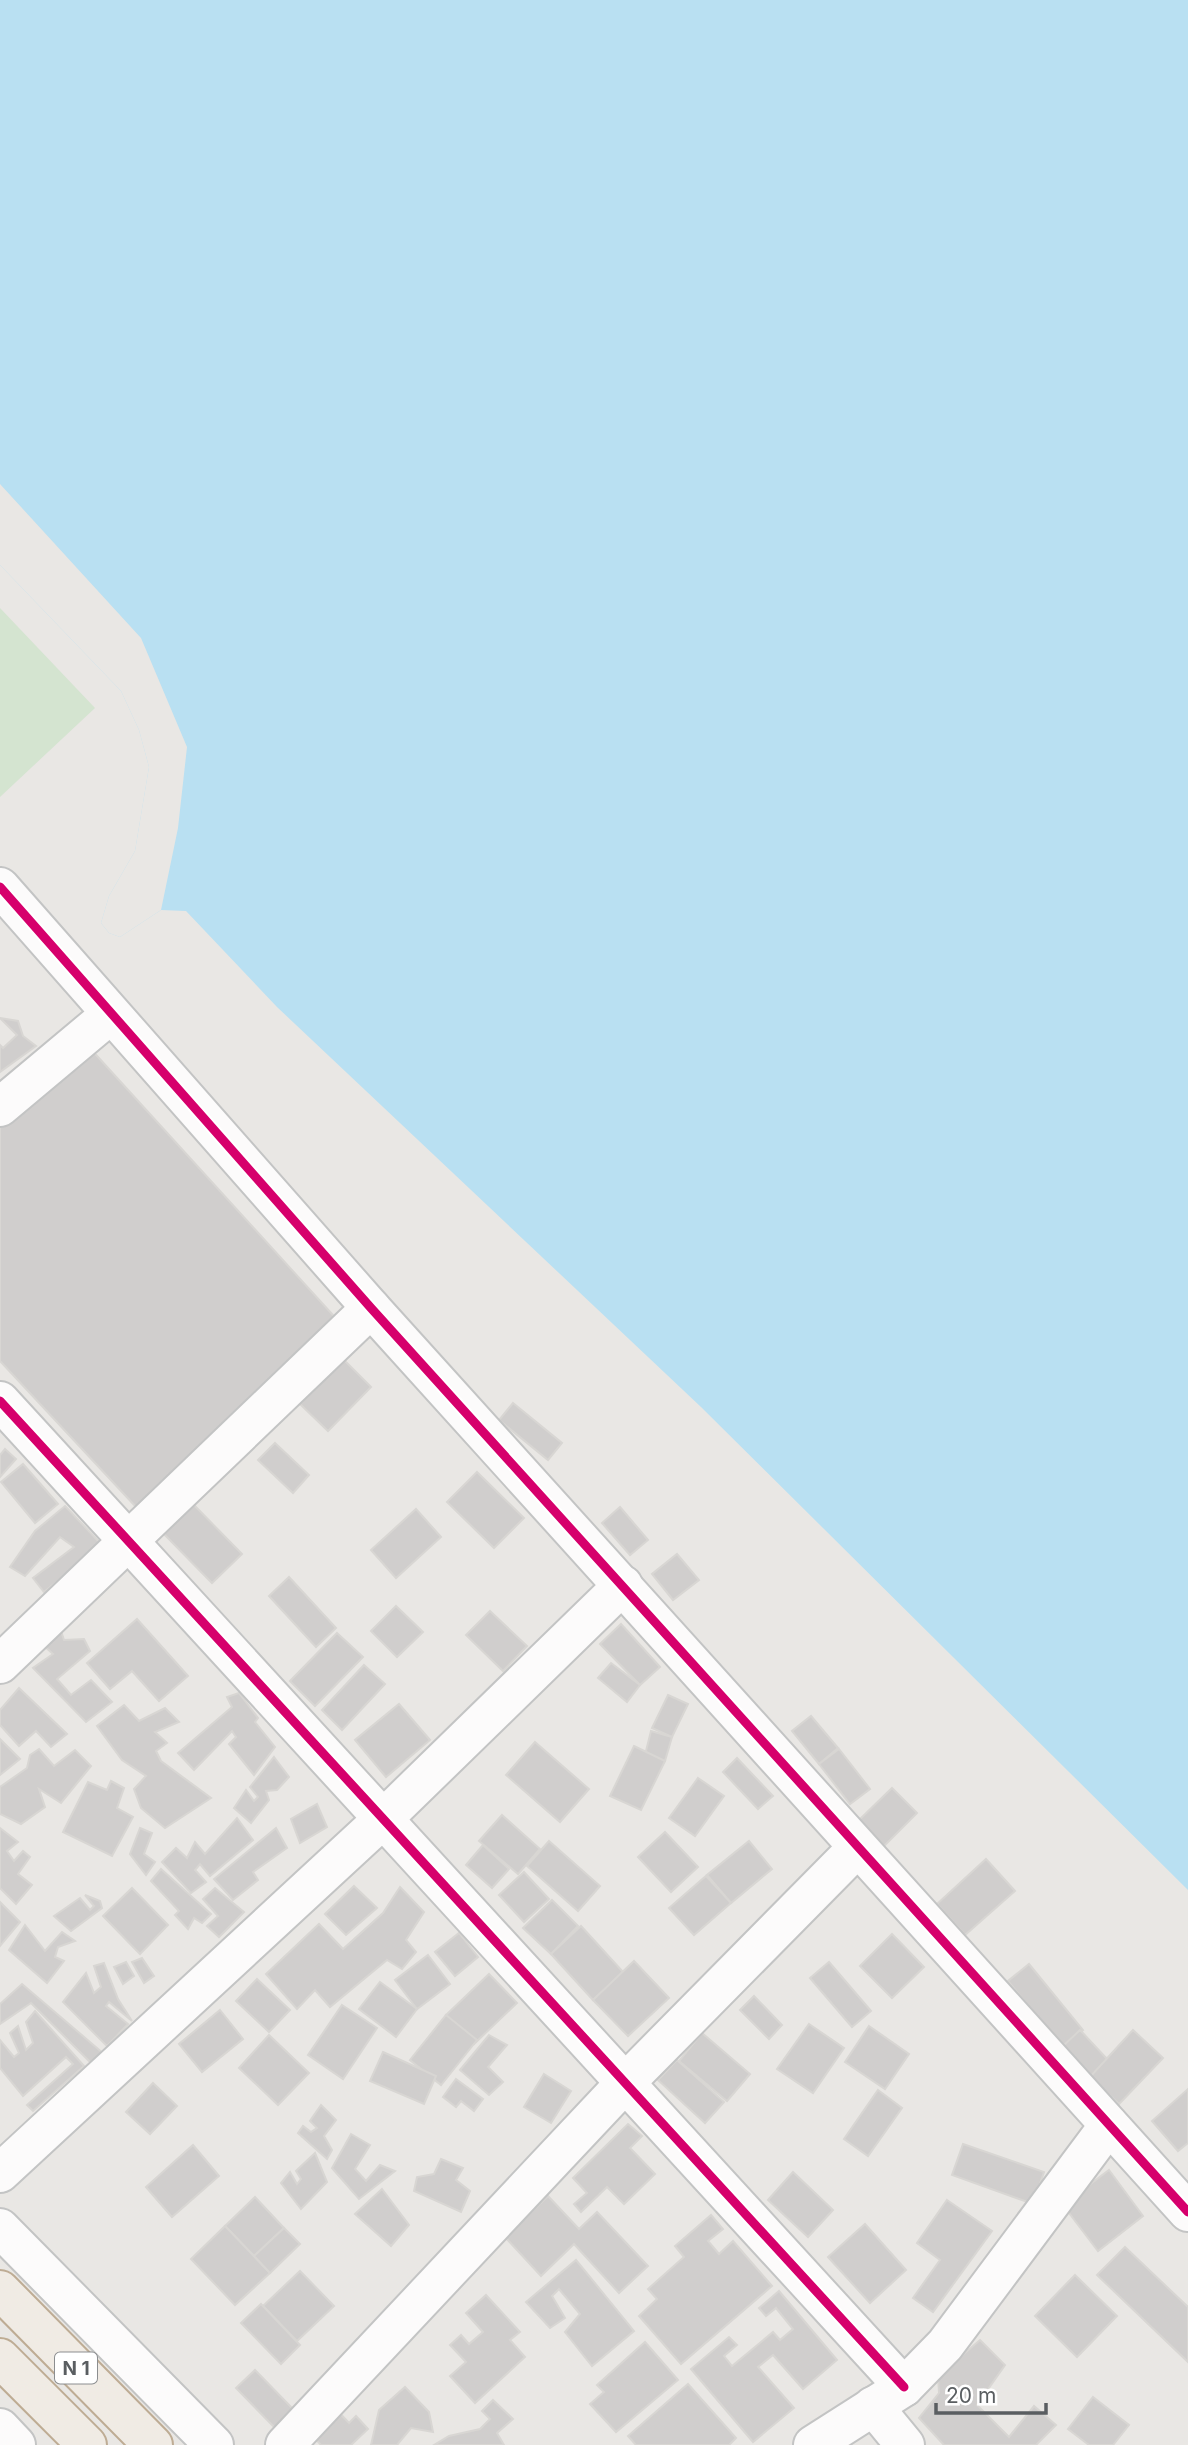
<svg xmlns="http://www.w3.org/2000/svg" width="1188" height="2445" viewBox="0 0 1188 2445" font-family="Inter,sans-serif">
  <style>
    .green { fill: #d4e4d0 }
    .water { fill: #b9e0f2 }
    .pier { fill: #e9e7e4 }
    .building { fill: #d0cecd; stroke: #d8d6d3; stroke-width: 2 }
    .lines { fill: none; stroke-linecap: round; stroke-linejoin: round }
    .minor-casing { stroke: #c3c4c4; stroke-width: 42 }
    .tertiary-casing { stroke: #c3c4c4; stroke-width: 42 }
    .trunk-casing { stroke: #beac94; stroke-width: 42 }
    .minor { stroke: #fcfbfb; stroke-width: 38 }
    .tertiary { stroke: #fcfbfb; stroke-width: 38 }
    .trunk { stroke: #f0ebe4; stroke-width: 38 }
    .cycleway-casing { stroke: #fff; stroke-width: 13 }
    .cycleway { stroke: #d6006c; stroke-width: 9 }
    .labels { text-anchor: middle; dominant-baseline: central; stroke-width: 7; stroke-linejoin: round; paint-order: stroke }
    .shield { fill: #fff; stroke: #8c8e90; stroke-width: 2 }
    .shield-label { font-size: 19px; font-weight: bold; fill: #5a5e61 }
  </style>
  <rect width="100%" height="100%" fill="#e9e7e4"/>
  <polygon class="green" points="0,608 95,708 0,797"/>
  <polygon class="water" points="0,0 1188,0 1188,1890 701,1407 277,1007 186,911 161,910 120,937 109,933 101,923 109,896 135,851 149,767 139,730 121,691 0,565"/>
  <polygon class="pier" points="0,484 141,638 187,747 178,828 161,910 120,937 109,933 101,923 109,896 135,851 149,767 139,730 121,691 0,565"/>
  <g class="building">
    <polygon points="0,1018 18,1021 23,1036 36,1046 0,1072 0,1045 3,1048 17,1035"/>
    <polygon points="88,1046 342,1325 137,1508 0,1361 0,1126"/>
    <polygon points="344,1360 371,1387 328,1431 300,1404"/>
    <polygon points="513,1403 562,1443 548,1460 499,1420"/>
    <polygon points="275,1443 309,1475 293,1493 258,1460"/>
    <polygon points="5,1449 16,1459 0,1477 0,1455"/>
    <polygon points="23,1464 58,1504 35,1523 1,1482"/>
    <polygon points="477,1472 524,1518 494,1548 447,1502"/>
    <polygon points="192,1503 242,1554 212,1583 162,1532"/>
    <polygon points="65,1506 102,1545 44,1592 33,1578 74,1547 60,1537 25,1576 10,1567 35,1531"/>
    <polygon points="620,1507 648,1540 630,1555 602,1523"/>
    <polygon points="416,1509 441,1537 396,1578 371,1550"/>
    <polygon points="677,1554 699,1580 673,1600 652,1574"/>
    <polygon points="289,1577 336,1628 316,1647 269,1596"/>
    <polygon points="396,1606 423,1632 397,1657 371,1631"/>
    <polygon points="490,1611 527,1646 503,1671 466,1635"/>
    <polygon points="137,1619 188,1676 159,1701 132,1671 110,1689 87,1663"/>
    <polygon points="621,1624 660,1667 640,1685 600,1644"/>
    <polygon points="59,1625 64,1640 84,1639 90,1651 57,1679 71,1695 91,1680 112,1702 86,1722 33,1668 53,1654 43,1645"/>
    <polygon points="337,1633 363,1657 315,1706 290,1681"/>
    <polygon points="611,1663 640,1685 627,1702 598,1678"/>
    <polygon points="364,1665 385,1684 342,1730 322,1710"/>
    <polygon points="19,1688 67,1734 51,1747 36,1731 19,1746 0,1725 0,1710"/>
    <polygon points="239,1693 258,1718 255,1722 275,1747 254,1775 229,1744 236,1737 232,1731 194,1770 178,1753 232,1707 227,1697"/>
    <polygon points="668,1695 688,1704 672,1737 652,1728"/>
    <polygon points="399,1704 430,1740 386,1777 355,1740"/>
    <polygon points="124,1705 139,1721 165,1708 179,1722 155,1732 167,1743 156,1751 161,1761 211,1798 165,1828 141,1808 134,1789 146,1776 122,1760 97,1726"/>
    <polygon points="811,1716 838,1748 819,1764 792,1731"/>
    <polygon points="651,1731 672,1737 665,1761 645,1755"/>
    <polygon points="0,1739 20,1759 0,1775"/>
    <polygon points="535,1742 589,1789 560,1822 506,1775"/>
    <polygon points="634,1746 665,1761 641,1810 610,1796"/>
    <polygon points="39,1749 54,1766 75,1750 91,1766 61,1803 39,1789 45,1807 21,1824 0,1814 0,1787 27,1768 30,1755"/>
    <polygon points="839,1749 870,1789 850,1804 819,1764"/>
    <polygon points="274,1757 289,1777 277,1790 266,1791 269,1800 251,1823 234,1808 246,1790 254,1801 258,1797 250,1787"/>
    <polygon points="737,1758 773,1796 758,1809 723,1772"/>
    <polygon points="698,1778 724,1796 695,1836 669,1818"/>
    <polygon points="111,1781 124,1788 117,1808 133,1817 112,1856 63,1832 88,1782 107,1790"/>
    <polygon points="892,1788 917,1813 884,1846 859,1820"/>
    <polygon points="317,1804 327,1827 300,1843 291,1819"/>
    <polygon points="502,1815 540,1849 518,1874 479,1841"/>
    <polygon points="237,1818 253,1840 210,1876 200,1864 195,1870 206,1882 191,1893 162,1862 176,1848 187,1858 195,1842 205,1854"/>
    <polygon points="0,1828 18,1842 7,1851 14,1861 23,1851 30,1857 18,1874 32,1885 16,1904 0,1888"/>
    <polygon points="140,1828 152,1833 144,1854 155,1862 146,1875 130,1854"/>
    <polygon points="276,1828 287,1848 253,1872 258,1880 233,1900 214,1879"/>
    <polygon points="665,1832 698,1867 671,1892 638,1857"/>
    <polygon points="549,1841 600,1886 578,1911 527,1866"/>
    <polygon points="749,1841 772,1869 731,1903 707,1875"/>
    <polygon points="483,1845 509,1869 492,1888 466,1865"/>
    <polygon points="986,1859 1015,1891 965,1935 937,1904"/>
    <polygon points="161,1869 211,1914 202,1923 194,1918 188,1929 175,1915 179,1911 151,1881"/>
    <polygon points="524,1872 549,1899 524,1922 499,1895"/>
    <polygon points="706,1876 731,1903 694,1935 669,1908"/>
    <polygon points="354,1886 377,1908 346,1935 325,1914"/>
    <polygon points="400,1887 424,1912 406,1940 416,1952 402,1969 387,1960 330,2007 315,1990 297,2009 266,1974 319,1924 343,1949 383,1913"/>
    <polygon points="132,1888 168,1925 140,1954 103,1916"/>
    <polygon points="215,1888 244,1912 219,1937 207,1926 218,1916 203,1899"/>
    <polygon points="85,1895 100,1901 102,1908 71,1931 54,1916 80,1898 90,1910 94,1906"/>
    <polygon points="552,1900 578,1926 551,1954 523,1928"/>
    <polygon points="0,1902 20,1922 0,1946"/>
    <polygon points="25,1925 45,1951 62,1932 75,1941 58,1947 55,1957 64,1961 47,1983 9,1950"/>
    <polygon points="581,1926 623,1972 593,2000 551,1954"/>
    <polygon points="459,1933 478,1957 455,1976 435,1952"/>
    <polygon points="892,1934 924,1967 892,1998 860,1966"/>
    <polygon points="428,1955 450,1984 417,2009 395,1980"/>
    <polygon points="142,1958 154,1976 144,1983 132,1962"/>
    <polygon points="634,1961 669,1998 628,2036 593,2000"/>
    <polygon points="126,1962 134,1976 123,1984 114,1967"/>
    <polygon points="829,1962 871,2011 852,2027 810,1978"/>
    <polygon points="104,1963 118,1999 132,2021 109,2002 106,2006 128,2024 107,2046 63,2002 86,1973 94,1993 101,1987 94,1966"/>
    <polygon points="1029,1964 1083,2030 1062,2047 1008,1981"/>
    <polygon points="489,1974 517,2003 474,2044 446,2015"/>
    <polygon points="257,1979 290,2010 269,2032 236,2001"/>
    <polygon points="380,1982 417,2009 396,2037 359,2009"/>
    <polygon points="22,1984 104,2054 93,2065 31,2003 0,2024 0,2004"/>
    <polygon points="754,1996 782,2025 769,2039 740,2010"/>
    <polygon points="342,2005 377,2028 343,2079 308,2055"/>
    <polygon points="220,2010 243,2039 202,2072 179,2044"/>
    <polygon points="35,2011 84,2066 33,2111 27,2105 73,2064 66,2057 23,2096 0,2068 0,2040 14,2057 19,2053 10,2033 18,2026 26,2050 33,2043 26,2022"/>
    <polygon points="446,2015 477,2040 441,2085 410,2060"/>
    <polygon points="809,2024 844,2048 813,2093 777,2069"/>
    <polygon points="869,2026 909,2054 885,2089 845,2062"/>
    <polygon points="1080,2030 1108,2060 1090,2077 1062,2047"/>
    <polygon points="1133,2030 1163,2058 1119,2104 1090,2077"/>
    <polygon points="702,2033 750,2074 727,2101 679,2061"/>
    <polygon points="269,2035 309,2073 278,2105 239,2068"/>
    <polygon points="489,2035 507,2045 488,2067 503,2082 489,2095 460,2070"/>
    <polygon points="383,2052 436,2076 424,2104 370,2081"/>
    <polygon points="677,2060 724,2102 705,2123 658,2080"/>
    <polygon points="544,2074 571,2091 551,2123 524,2107"/>
    <polygon points="456,2079 483,2099 474,2111 461,2101 456,2107 443,2097"/>
    <polygon points="153,2083 177,2106 150,2134 126,2112"/>
    <polygon points="1188,2089 1188,2143 1178,2151 1152,2121"/>
    <polygon points="878,2090 902,2108 868,2156 844,2139"/>
    <polygon points="321,2105 336,2120 324,2136 332,2150 327,2159 298,2133 303,2126 311,2132 317,2128 310,2121"/>
    <polygon points="628,2124 642,2136 630,2148 655,2174 624,2204 607,2187 581,2212 574,2204 587,2193 573,2178"/>
    <polygon points="351,2134 370,2145 355,2169 366,2181 380,2165 395,2171 359,2199 332,2168"/>
    <polygon points="963,2144 1044,2172 1033,2204 952,2175"/>
    <polygon points="193,2145 219,2176 172,2217 146,2187"/>
    <polygon points="315,2153 327,2182 301,2209 281,2183 290,2172 297,2184 301,2179 296,2171"/>
    <polygon points="441,2159 463,2168 456,2180 470,2191 461,2212 414,2191 417,2177 434,2174"/>
    <polygon points="1109,2170 1143,2216 1098,2251 1063,2205"/>
    <polygon points="793,2172 833,2210 808,2237 768,2200"/>
    <polygon points="382,2189 409,2225 391,2246 355,2214"/>
    <polygon points="548,2196 579,2229 597,2212 648,2266 619,2293 574,2244 541,2276 505,2237"/>
    <polygon points="255,2197 284,2228 254,2256 225,2226"/>
    <polygon points="947,2200 992,2231 933,2312 913,2298 940,2260 917,2243"/>
    <polygon points="711,2215 723,2229 708,2241 719,2254 733,2241 772,2286 681,2364 639,2316 657,2299 648,2289 684,2257 675,2246"/>
    <polygon points="865,2224 906,2270 870,2303 828,2257"/>
    <polygon points="225,2226 270,2273 235,2305 191,2259"/>
    <polygon points="284,2228 300,2244 270,2273 254,2256"/>
    <polygon points="1125,2247 1188,2307 1188,2362 1097,2275"/>
    <polygon points="576,2260 634,2331 592,2366 565,2332 580,2314 559,2289 552,2296 565,2318 550,2328 526,2302"/>
    <polygon points="300,2271 334,2306 297,2341 263,2306"/>
    <polygon points="1075,2275 1117,2316 1077,2357 1035,2316"/>
    <polygon points="779,2291 837,2360 803,2389 773,2355 758,2367 794,2408 753,2442 691,2369 729,2337 737,2345 724,2356 732,2366 773,2332 780,2340 793,2329 776,2308 766,2316 759,2308"/>
    <polygon points="486,2295 520,2332 510,2340 525,2357 475,2403 450,2376 466,2362 450,2345 461,2335 469,2344 483,2332 466,2313"/>
    <polygon points="261,2304 300,2345 281,2364 241,2323"/>
    <polygon points="980,2340 1005,2365 977,2405 1009,2437 1034,2406 1056,2425 1036,2445 944,2445 919,2418 939,2393 938,2376"/>
    <polygon points="645,2342 678,2380 616,2432 590,2404 604,2392 597,2385"/>
    <polygon points="255,2370 294,2410 276,2429 236,2388"/>
    <polygon points="688,2384 736,2438 729,2445 636,2445 628,2436"/>
    <polygon points="405,2387 429,2412 433,2432 411,2428 397,2445 371,2445 379,2410"/>
    <polygon points="1093,2397 1129,2425 1113,2445 1089,2445 1068,2429"/>
    <polygon points="493,2400 513,2419 497,2433 504,2445 434,2445 449,2436 480,2429 490,2419 482,2411"/>
    <polygon points="335,2408 349,2423 356,2416 368,2429 351,2445 321,2445 309,2432"/>
  </g>
  <g class="lines">
    <defs>
      <g id="minor">
        <polyline points="0,1107 111,1014"/>
        <polyline points="0,1401 904,2387"/>
        <polyline points="0,1664 371,1308"/>
        <polyline points="0,2173 384,1818 623,1585"/>
        <polyline points="0,2228 214,2445"/>
        <polyline points="873,2406 905,2445"/>
        <polyline points="0,2428 16,2445"/>
        <polyline points="285,2445 626,2082 857,1848"/>
        <polyline points="813,2445 904,2387 945,2345 1109,2125"/>
      </g>
      <polyline id="tertiary" points="0,887 371,1308 1188,2212"/>
      <g id="trunk">
        <polyline points="0,2290 153,2445"/>
        <polyline points="0,2358 87,2445"/>
      </g>
    </defs>
    <use href="#minor" class="minor-casing"/>
    <use href="#tertiary" class="tertiary-casing"/>
    <use href="#trunk" class="trunk-casing"/>
    <use href="#minor" class="minor"/>
    <use href="#tertiary" class="tertiary"/>
    <use href="#trunk" class="trunk"/>
    <defs>
      <g id="cycleway">
        <polyline points="0,887 371,1308 1188,2212"/>
        <polyline points="0,1401 904,2387"/>
      </g>
    </defs>
    <use href="#cycleway" class="cycleway-casing"/>
    <use href="#cycleway" class="cycleway"/>
  </g>
  <g class="labels">
    <rect class="shield" x="55" y="2352.5" width="42" height="31" rx="5"/>
    <g class="shield-label">
      <text x="76" y="2368">N 1</text>
    </g>
  </g>
  <path d="M936 2403v10h110v-10" fill="none" stroke="#5a5e61" stroke-width="3.5"/>
  <text x="946" y="2403" font-size="21" fill="#5a5e61" stroke="#ffffff" stroke-width="5" paint-order="stroke">20 m</text>
</svg>
